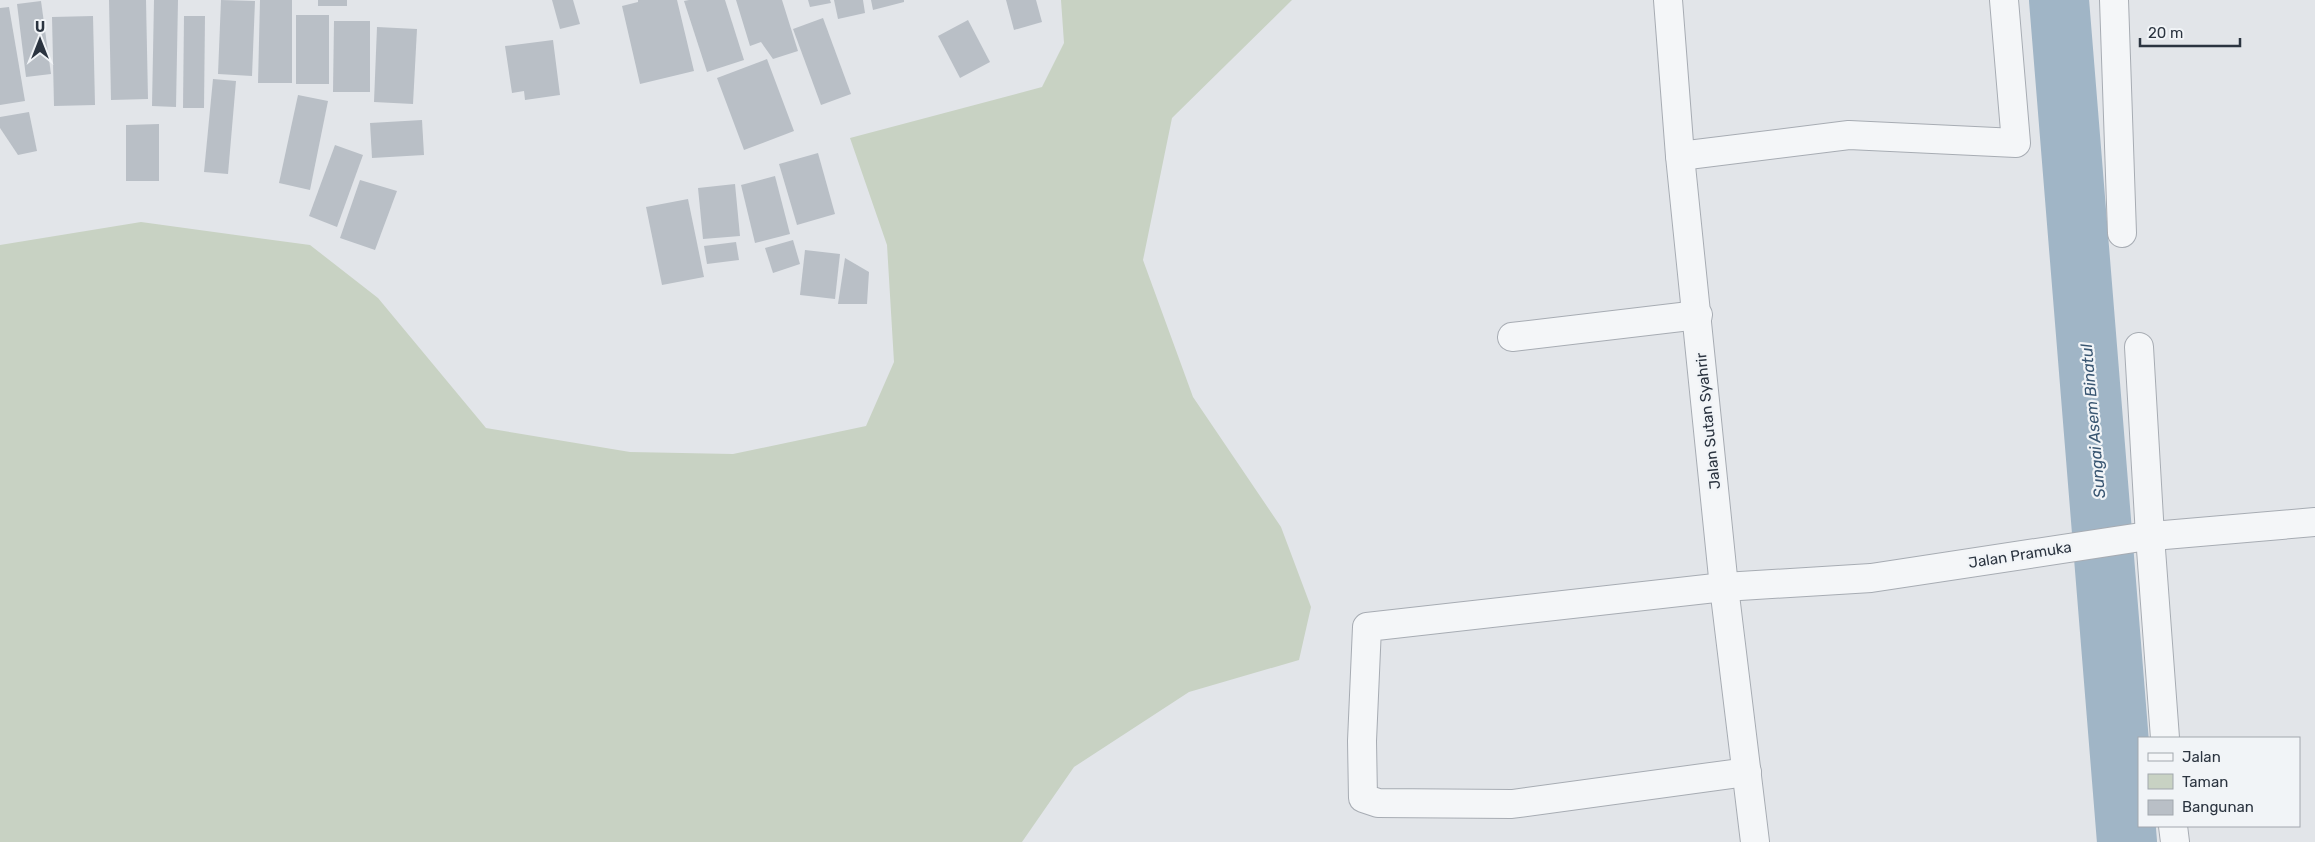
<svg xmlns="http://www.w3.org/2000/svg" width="2315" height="842" viewBox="0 0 2315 842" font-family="Rubik,sans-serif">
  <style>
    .green { fill: #c8d2c3 }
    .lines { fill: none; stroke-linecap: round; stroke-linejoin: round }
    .river { stroke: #a0b5c6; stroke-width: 60 }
    .building { fill: #b9bfc6 }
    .minor-casing { stroke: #a7acb3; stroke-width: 30 }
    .minor { stroke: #f4f6f8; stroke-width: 28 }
    .labels { text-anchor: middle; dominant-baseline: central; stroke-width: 4.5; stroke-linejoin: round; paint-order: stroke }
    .street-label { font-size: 15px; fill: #2b3440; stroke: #f1f4f7 }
    .water-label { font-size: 16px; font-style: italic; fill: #385571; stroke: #f1f4f7 }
  </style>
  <rect width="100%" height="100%" fill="#e2e5e9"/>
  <polygon class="green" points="1061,0 1292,0 1172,118 1143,260 1193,397 1281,527 1311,607 1299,660 1189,692 1074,767 1022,842 0,842 0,245 141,222 310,245 378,298 486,428 630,452 733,454 866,426 894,362 887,245 850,138 1042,87 1064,43"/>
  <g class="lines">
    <polyline class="river" points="2059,0 2127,842"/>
  </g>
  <g class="building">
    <polygon points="109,0 146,0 148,99 111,100"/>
    <polygon points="154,0 178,0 176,107 152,106"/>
    <polygon points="221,0 255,1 252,76 218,74"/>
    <polygon points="260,0 292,0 292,83 258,83"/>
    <rect x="318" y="0" width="29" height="6"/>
    <polygon points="552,0 573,0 580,24 560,29"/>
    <polygon points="638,0 677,0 694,71 640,84 622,6 638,2"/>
    <polygon points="689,0 725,0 744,60 707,72 684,1"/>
    <polygon points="736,0 782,0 798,51 773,59 761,42 750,46"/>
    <polygon points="808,0 830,0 831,3 810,7"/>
    <polygon points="834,0 863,0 865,13 838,19"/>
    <polygon points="871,0 904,0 904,2 873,10"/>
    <polygon points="1006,0 1036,0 1042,22 1014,30"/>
    <polygon points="41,1 51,74 26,77 17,4"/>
    <polygon points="9,7 25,101 0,105 0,8"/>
    <rect x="296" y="15" width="33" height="69"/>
    <polygon points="93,16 95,105 54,106 52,17"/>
    <polygon points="184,16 205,16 204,108 183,108"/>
    <polygon points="823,18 851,94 821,105 793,29"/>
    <polygon points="968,20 990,62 960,78 938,36"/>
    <polygon points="334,21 370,21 370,92 333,92"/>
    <polygon points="377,27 417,29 413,104 374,102"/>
    <polygon points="553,40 560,95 525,100 524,91 512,93 505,46"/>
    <polygon points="767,59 794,131 744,150 717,78"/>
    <polygon points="213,79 236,81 228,174 204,172"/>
    <polygon points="298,95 328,101 310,190 279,183"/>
    <polygon points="29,112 37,151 18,155 0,128 0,117"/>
    <polygon points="422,120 424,155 372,158 370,123"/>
    <polygon points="159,124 159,181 126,181 126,125"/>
    <polygon points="335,145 363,155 337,227 309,216"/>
    <polygon points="818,153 835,214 797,225 779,164"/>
    <polygon points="775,176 790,234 755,243 741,185"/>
    <polygon points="360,180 397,191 375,250 340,238"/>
    <polygon points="735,184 740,236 703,239 698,188"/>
    <polygon points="688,199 704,277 662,285 646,207"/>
    <polygon points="793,240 800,264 773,273 765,248"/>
    <polygon points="736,242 739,260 707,264 704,246"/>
    <polygon points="805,250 840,254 835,299 800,295"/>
    <polygon points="845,258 869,272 867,304 838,304"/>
  </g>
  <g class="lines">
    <defs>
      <g id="minor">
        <polyline points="1668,0 1680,156 1724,587 1755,842"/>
        <polyline points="2114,0 2122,233"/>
        <polyline points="1680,156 1849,135 2016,143 2004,0"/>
        <polyline points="1512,337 1698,315"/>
        <polyline points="2139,347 2150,536 2165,738"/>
        <polyline points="1747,772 1512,804 1378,803 1363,798 1362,741 1367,627 1724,587 1871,578 2141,537 2315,522"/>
        <polyline points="2173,826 2175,842"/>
      </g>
    </defs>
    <use href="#minor" class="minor-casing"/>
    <use href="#minor" class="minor"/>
  </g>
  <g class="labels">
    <g class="street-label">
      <text transform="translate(1708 421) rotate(-96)">Jalan Sutan Syahrir</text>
      <text transform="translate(2020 555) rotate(-9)">Jalan Pramuka</text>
    </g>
    <g class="water-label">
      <text transform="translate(2093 421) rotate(-95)">Sungai Asem Binatul</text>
    </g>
  </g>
  <rect x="2138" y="737" width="162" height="90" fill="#f1f4f7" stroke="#a2a7ae"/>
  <rect x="2148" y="753" width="25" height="8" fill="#f4f6f8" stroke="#a2a7ae"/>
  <text x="2182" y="762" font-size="15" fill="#2b3440">Jalan</text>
  <rect x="2148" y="774" width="25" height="15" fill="#c8d2c3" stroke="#a2a7ae"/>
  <text x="2182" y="787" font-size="15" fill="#2b3440">Taman</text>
  <rect x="2148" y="800" width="25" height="15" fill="#b9bfc6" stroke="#a2a7ae"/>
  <text x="2182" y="812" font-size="15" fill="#2b3440">Bangunan</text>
  <g transform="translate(40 40)" stroke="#f1f4f7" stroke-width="4" paint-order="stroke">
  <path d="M0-4L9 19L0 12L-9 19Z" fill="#2b3440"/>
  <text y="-8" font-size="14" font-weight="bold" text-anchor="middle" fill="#2b3440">U</text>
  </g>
  <path d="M2140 38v8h100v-8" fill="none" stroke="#2b3440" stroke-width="2.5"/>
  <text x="2148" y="38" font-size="15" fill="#2b3440" stroke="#f1f4f7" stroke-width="4" paint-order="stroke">20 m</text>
</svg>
